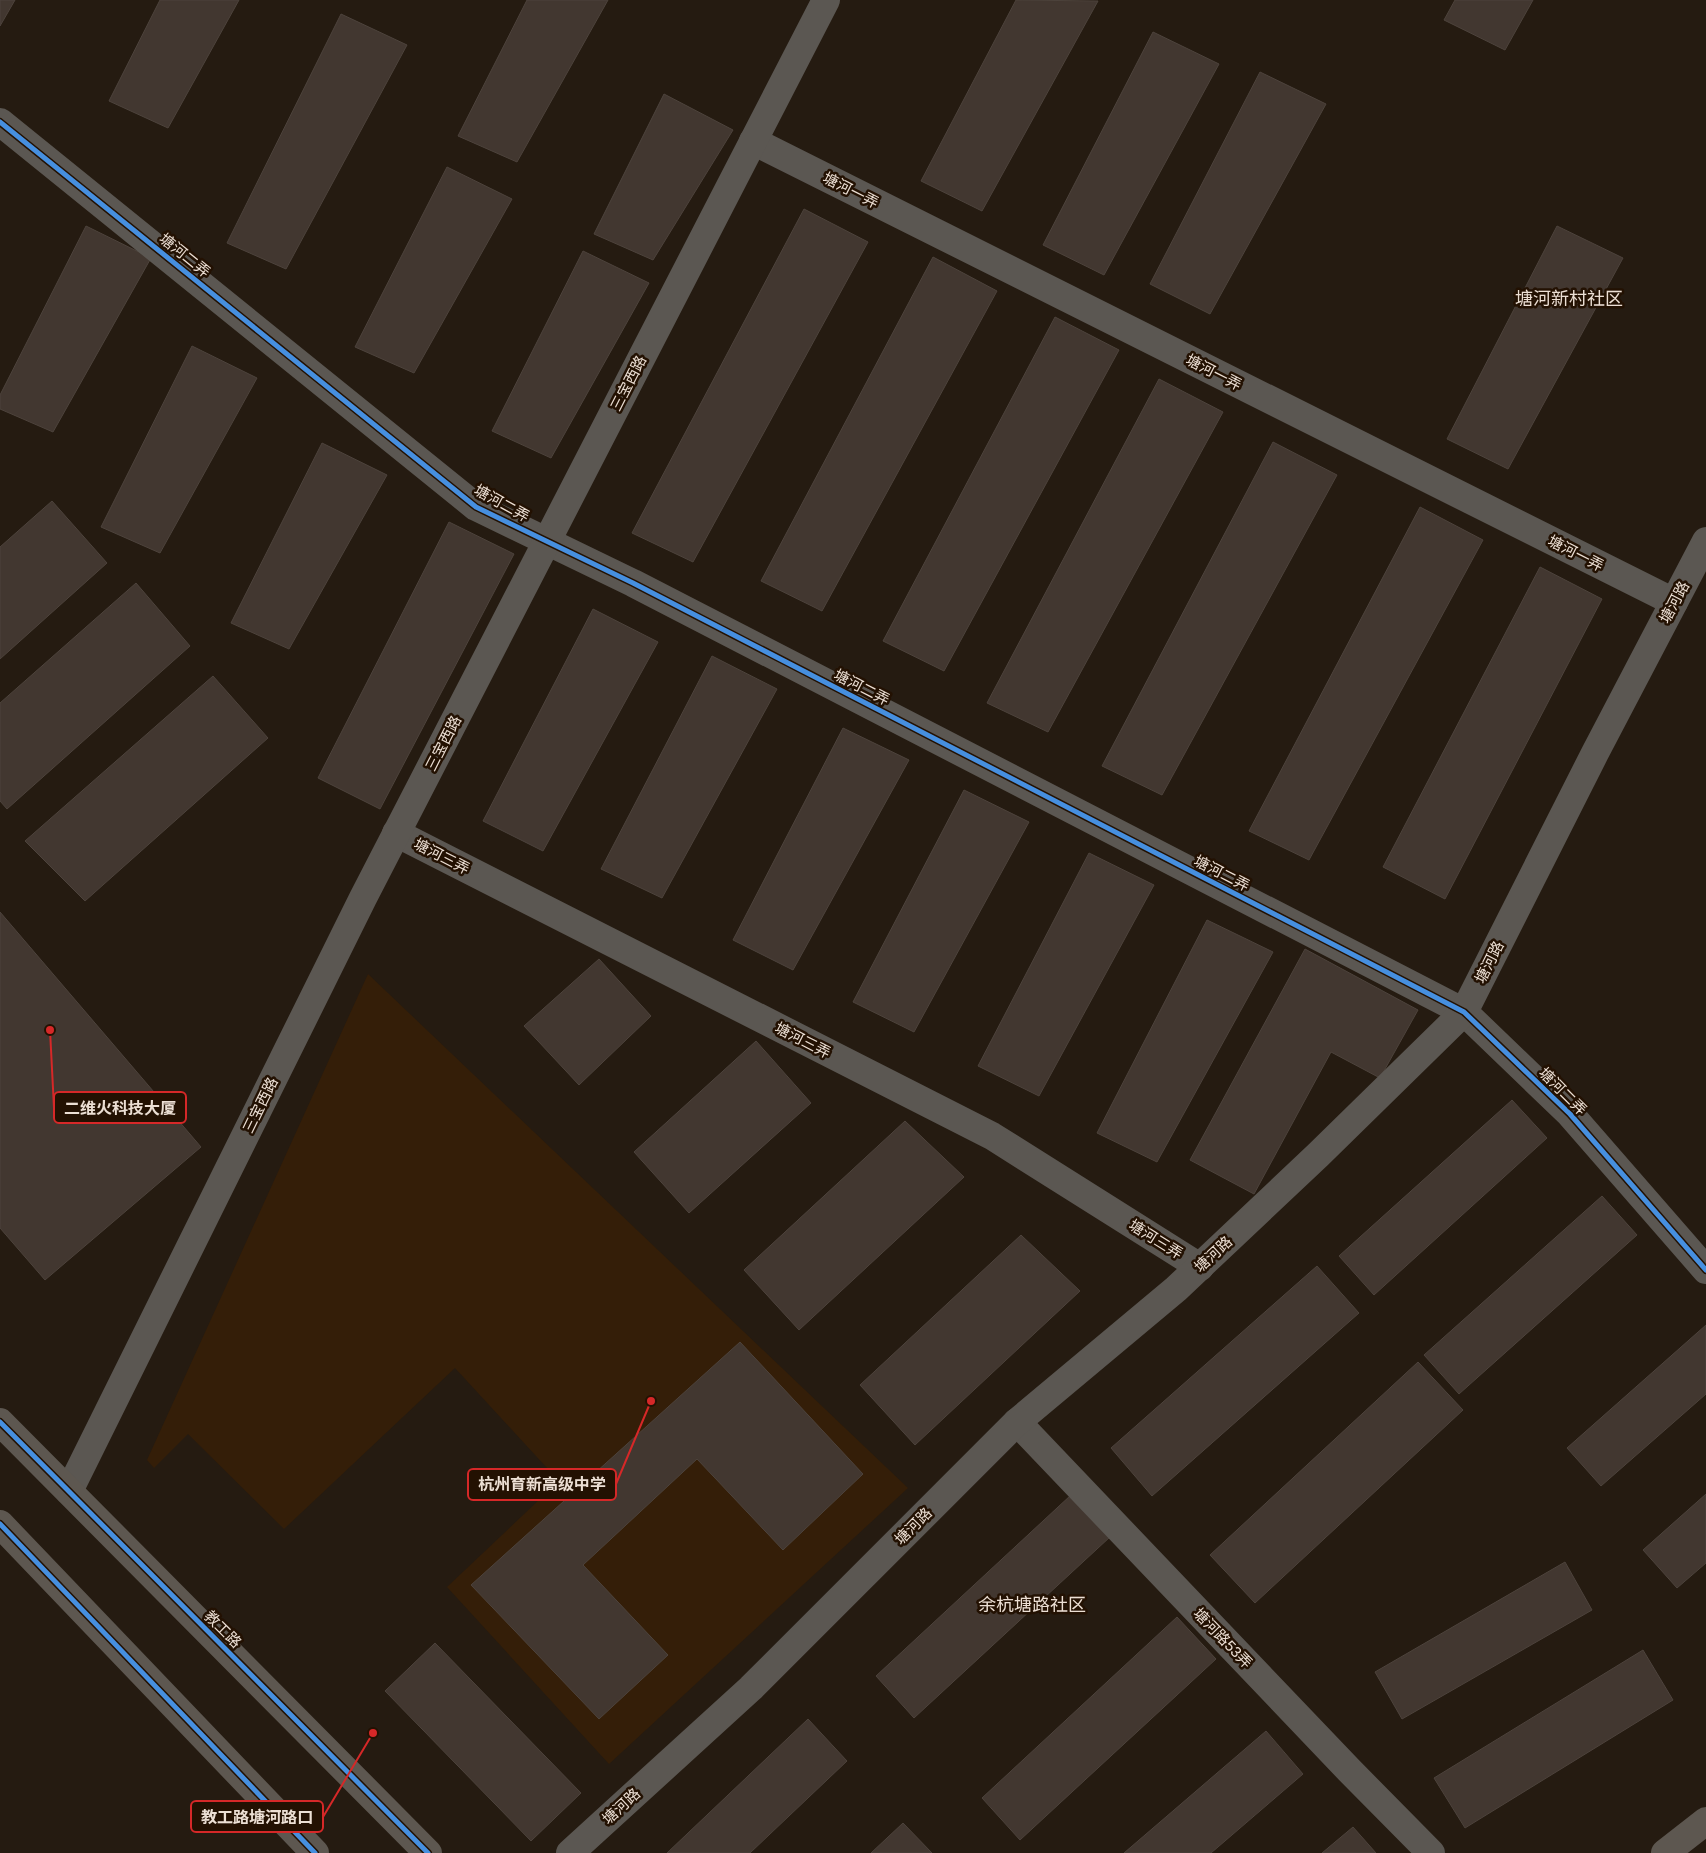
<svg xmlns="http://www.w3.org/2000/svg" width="1706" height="1853" viewBox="0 0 1706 1853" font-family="Arial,'Noto Sans SC',sans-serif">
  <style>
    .built { fill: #341e08 }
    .building { fill: #423730; stroke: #4d433c }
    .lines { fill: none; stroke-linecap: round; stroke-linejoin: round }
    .minor { stroke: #5b5752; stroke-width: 28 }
    .major { stroke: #5d5750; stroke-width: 28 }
    .cycleway-casing { stroke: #231102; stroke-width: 8 }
    .cycleway { stroke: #468fdf; stroke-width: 5 }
    .labels { text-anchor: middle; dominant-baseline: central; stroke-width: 5; stroke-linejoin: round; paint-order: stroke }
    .street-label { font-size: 15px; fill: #ecdfd4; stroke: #231102 }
    .quarter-label { font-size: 18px; fill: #ecdfd4; stroke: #231102 }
    .leader { fill: none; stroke: #d62828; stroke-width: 2 }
    .callout-dot { fill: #d62828; stroke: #231102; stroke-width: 2 }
    .callout { fill: #231102; stroke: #d62828; stroke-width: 2 }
    .callout-label { font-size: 16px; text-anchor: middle; font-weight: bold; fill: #ecdfd4 }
  </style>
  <rect width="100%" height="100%" fill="#251b11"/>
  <polygon class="built" points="368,974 908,1488 609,1764 447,1587 559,1481 455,1368 284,1529 188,1434 154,1468 147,1460"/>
  <g class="building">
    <polygon points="0,0 15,0 0,26"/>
    <polygon points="160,0 239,0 168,128 109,101"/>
    <polygon points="527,0 608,0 517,162 458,136"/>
    <polygon points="1016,0 1098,1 982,211 921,181"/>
    <polygon points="1455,0 1533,0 1505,50 1444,20"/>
    <polygon points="341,14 407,45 286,269 227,243"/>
    <polygon points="1153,32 1219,64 1104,275 1043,245"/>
    <polygon points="1260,72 1326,104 1210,314 1150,284"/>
    <polygon points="664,94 733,130 653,260 594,234"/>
    <polygon points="447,167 512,199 414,373 355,347"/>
    <polygon points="804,209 868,242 693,562 632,533"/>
    <polygon points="86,226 151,258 53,432 0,409 0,395"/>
    <polygon points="1557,226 1623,258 1508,469 1447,439"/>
    <polygon points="583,251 649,283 551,458 492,431"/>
    <polygon points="933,257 997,291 822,611 761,581"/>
    <polygon points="1055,317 1119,350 944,671 883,641"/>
    <polygon points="192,346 257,378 160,553 101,527"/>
    <polygon points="1159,379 1223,412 1048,732 987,703"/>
    <polygon points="1273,442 1337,475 1162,795 1102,766"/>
    <polygon points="322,443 387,475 289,649 231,623"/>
    <polygon points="52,501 107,563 0,659 0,547"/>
    <polygon points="1420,507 1483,540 1309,860 1249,831"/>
    <polygon points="449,522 514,554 380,809 318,778"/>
    <polygon points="1540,567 1602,599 1445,899 1383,867"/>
    <polygon points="136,583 190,646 7,809 0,801 0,703"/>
    <polygon points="593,609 658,642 543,851 483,821"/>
    <polygon points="712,656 777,689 662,898 601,869"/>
    <polygon points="213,676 268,738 85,901 25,841"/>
    <polygon points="843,728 909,760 793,970 733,940"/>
    <polygon points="964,790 1029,822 914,1032 853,1002"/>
    <polygon points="1089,853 1154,885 1039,1096 978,1066"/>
    <polygon points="0,912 201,1147 45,1280 0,1228"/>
    <polygon points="1207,920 1273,952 1157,1162 1097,1133"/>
    <polygon points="1305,949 1418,1010 1380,1078 1331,1052 1254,1194 1190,1160"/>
    <polygon points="599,959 651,1016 579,1085 524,1026"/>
    <polygon points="756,1041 811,1103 689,1213 634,1152"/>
    <polygon points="1512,1100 1547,1138 1374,1295 1339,1256"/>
    <polygon points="905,1121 964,1177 799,1330 744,1270"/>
    <polygon points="1602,1196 1637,1235 1459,1394 1424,1355"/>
    <polygon points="1021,1235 1080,1291 915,1445 860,1385"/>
    <polygon points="1317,1266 1359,1313 1152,1496 1111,1448"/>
    <polygon points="1706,1325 1706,1394 1601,1486 1567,1448"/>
    <polygon points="740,1342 863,1474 783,1550 697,1459 583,1565 668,1655 599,1719 471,1585"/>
    <polygon points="1418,1362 1463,1410 1255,1603 1210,1555"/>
    <polygon points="1706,1494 1706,1563 1677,1588 1643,1550"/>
    <polygon points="1071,1495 1110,1537 914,1718 876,1676"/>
    <polygon points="1565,1562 1592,1610 1402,1719 1375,1672"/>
    <polygon points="1177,1617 1216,1659 1020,1840 982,1798"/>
    <polygon points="435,1643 581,1793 531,1841 385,1691"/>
    <polygon points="1643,1650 1673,1700 1465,1828 1434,1778"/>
    <polygon points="808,1719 847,1761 750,1853 667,1853"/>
    <polygon points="1266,1731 1303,1774 1211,1853 1124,1853"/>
    <polygon points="903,1823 932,1853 871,1853"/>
    <polygon points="1353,1827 1376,1853 1322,1853"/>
  </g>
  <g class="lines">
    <g class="minor">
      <polyline points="0,122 476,507 633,583 1464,1012 1570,1114 1706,1270"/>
      <polyline points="753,141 1674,602"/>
      <polyline points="396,833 992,1136 1200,1267"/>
      <polyline points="1017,1422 1349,1770 1431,1853"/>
      <polyline points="69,1491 363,898 826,0"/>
      <polyline points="570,1853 751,1688 1017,1422 1176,1289 1318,1155 1464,1012 1595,753 1706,541"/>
    </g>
    <g class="major">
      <polyline points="0,1422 428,1853"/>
      <polyline points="0,1524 315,1853"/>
      <polyline points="1665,1853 1706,1821"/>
    </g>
    <defs>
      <g id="cycleway">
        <polyline points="0,122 476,507 633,583 1464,1012 1570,1114 1706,1270"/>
        <polyline points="0,1422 428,1853"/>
        <polyline points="0,1524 315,1853"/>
      </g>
    </defs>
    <use href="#cycleway" class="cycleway-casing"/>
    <use href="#cycleway" class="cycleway"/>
  </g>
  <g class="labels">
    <g class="street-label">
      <text transform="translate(851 190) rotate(27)">塘河一弄</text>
      <text transform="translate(185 255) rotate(39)">塘河二弄</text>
      <text transform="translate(1214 372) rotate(27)">塘河一弄</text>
      <text transform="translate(628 383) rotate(-63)">三宝西路</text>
      <text transform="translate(502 503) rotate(29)">塘河二弄</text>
      <text transform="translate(1576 553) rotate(27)">塘河一弄</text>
      <text transform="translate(1674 602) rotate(-62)">塘河路</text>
      <text transform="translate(862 687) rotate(27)">塘河二弄</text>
      <text transform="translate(443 743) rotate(-63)">三宝西路</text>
      <text transform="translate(442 856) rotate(27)">塘河三弄</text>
      <text transform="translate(1222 873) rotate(27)">塘河二弄</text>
      <text transform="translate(1489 962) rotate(-63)">塘河路</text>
      <text transform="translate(803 1040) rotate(27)">塘河三弄</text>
      <text transform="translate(1563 1091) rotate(45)">塘河二弄</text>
      <text transform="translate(260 1105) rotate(-64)">三宝西路</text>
      <text transform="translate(1156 1239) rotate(32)">塘河三弄</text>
      <text transform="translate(1213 1254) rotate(-43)">塘河路</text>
      <text transform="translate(913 1526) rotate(-45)">塘河路</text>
      <text transform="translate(223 1629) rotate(45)">教工路</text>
      <text transform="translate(1223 1638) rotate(46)">塘河路53弄</text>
      <text transform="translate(621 1806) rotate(-43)">塘河路</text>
    </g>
    <g class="quarter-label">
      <text x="1569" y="299">塘河新村社区</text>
      <text x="1032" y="1605">余杭塘路社区</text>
    </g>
  </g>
  <path class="leader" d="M50 1030L54 1108M651 1401L616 1484M373 1733L323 1817"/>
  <g class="callout-dot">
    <circle cx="50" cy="1030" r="5"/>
    <circle cx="651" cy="1401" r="5"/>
    <circle cx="373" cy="1733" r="5"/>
  </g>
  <g class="callout">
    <rect x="54" y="1092" width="132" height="31" rx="5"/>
    <rect x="468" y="1469" width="148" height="31" rx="5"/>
    <rect x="191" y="1801" width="132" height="31" rx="5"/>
  </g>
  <g class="callout-label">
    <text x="120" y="1114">二维火科技大厦</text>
    <text x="542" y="1490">杭州育新高级中学</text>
    <text x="257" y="1823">教工路塘河路口</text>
  </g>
</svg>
